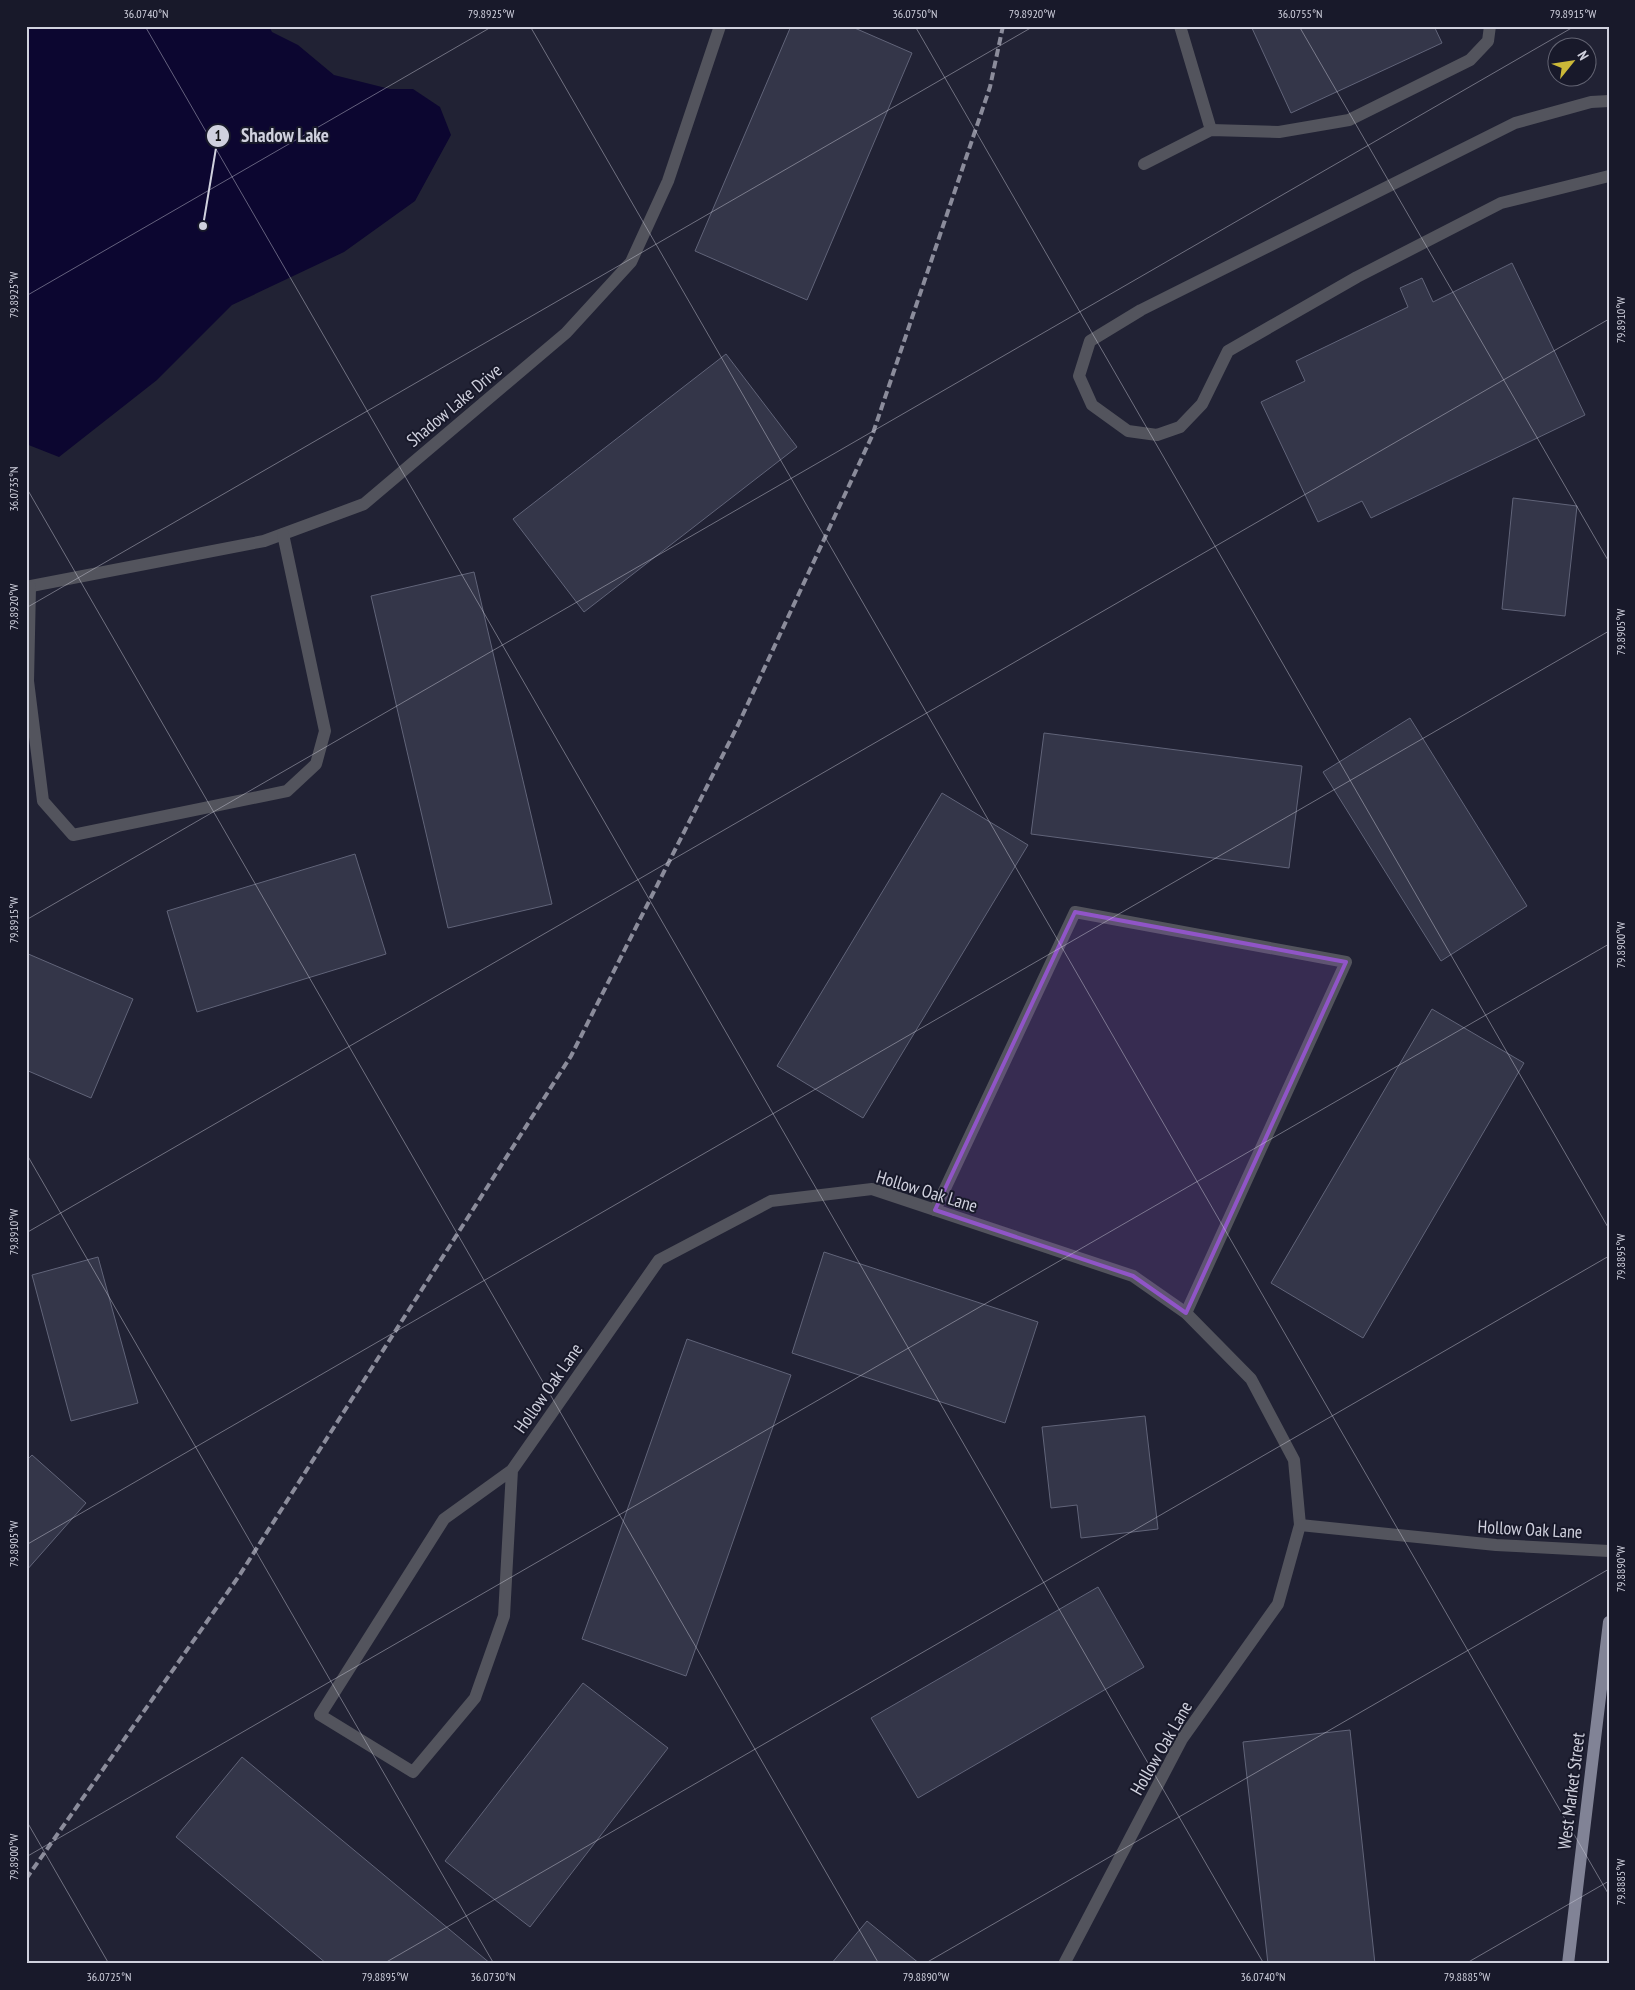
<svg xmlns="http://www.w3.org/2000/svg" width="1635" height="1990" viewBox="0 0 1635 1990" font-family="'PT Sans Narrow',sans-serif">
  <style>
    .water { fill: #0c0630 }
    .building { fill: #343649; stroke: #616479 }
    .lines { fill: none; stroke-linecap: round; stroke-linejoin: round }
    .minor { stroke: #53545d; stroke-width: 12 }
    .major { stroke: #818396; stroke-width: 12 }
    .rail { stroke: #8b8c9b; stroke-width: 4; stroke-dasharray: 8 4; stroke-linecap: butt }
    .marked { fill: #9055c7; fill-opacity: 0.2; stroke: #9055c7; stroke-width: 4; stroke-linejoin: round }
    .ticks { fill: none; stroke: #d0d1de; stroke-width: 1; stroke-opacity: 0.45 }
    .labels { text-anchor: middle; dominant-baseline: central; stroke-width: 4; stroke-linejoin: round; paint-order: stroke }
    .street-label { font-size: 18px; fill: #d0d1de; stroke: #18192a }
    .leader { fill: none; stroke: #d0d1de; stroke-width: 2 }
    .callout-dot { fill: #d0d1de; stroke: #18192a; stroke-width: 2 }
    .mark-label { font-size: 15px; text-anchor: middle; font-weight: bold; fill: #111 }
    .callout-label { font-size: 19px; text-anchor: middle; font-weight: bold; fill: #d0d1de; stroke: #18192a; stroke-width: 4; stroke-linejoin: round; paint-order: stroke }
    .neatline { fill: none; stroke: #d0d1de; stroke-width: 2 }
    .ticks-label { font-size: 12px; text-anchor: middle; fill: #d0d1de }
  </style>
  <rect width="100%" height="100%" fill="#212234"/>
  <polygon class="water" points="26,26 269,26 272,32 298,45 334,75 390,89 413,89 440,107 451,135 415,201 344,252 232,305 157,380 59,457 26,444"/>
  <g class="building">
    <polygon points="791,26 850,26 912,53 807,300 695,251"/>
    <polygon points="1251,26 1434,26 1442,43 1291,113"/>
    <polygon points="1512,263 1585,415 1371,518 1362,501 1318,522 1261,402 1305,381 1296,361 1408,307 1400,288 1422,278 1433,302"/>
    <polygon points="726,354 797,447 584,612 513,519"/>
    <polygon points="1513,498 1577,506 1565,616 1502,609"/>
    <polygon points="474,572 552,904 448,928 371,596"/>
    <polygon points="1410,718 1527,906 1441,961 1323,772"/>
    <polygon points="1044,733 1302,766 1289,868 1031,834"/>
    <polygon points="942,793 1028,845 863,1118 777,1066"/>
    <polygon points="355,854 386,954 197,1012 167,911"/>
    <polygon points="26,953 133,999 91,1098 26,1070"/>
    <polygon points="1432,1009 1524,1063 1363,1338 1271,1283"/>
    <polygon points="824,1252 1038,1322 1005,1423 792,1353"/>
    <polygon points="98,1257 138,1403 71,1421 32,1275"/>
    <polygon points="687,1339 791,1375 686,1676 582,1639"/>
    <polygon points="1145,1416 1158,1529 1081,1538 1077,1505 1051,1508 1042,1427"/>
    <polygon points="32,1455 86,1503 26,1571 26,1461"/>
    <polygon points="1098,1587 1144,1667 918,1798 871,1718"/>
    <polygon points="583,1683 668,1748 530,1927 445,1861"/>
    <polygon points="1350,1730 1375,1964 1268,1964 1243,1742"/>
    <polygon points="242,1757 491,1964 327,1964 176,1837"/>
    <polygon points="867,1921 920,1964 831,1964"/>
  </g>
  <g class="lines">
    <g class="minor">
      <polyline points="1180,26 1211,130"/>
      <polyline points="1609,101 1591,102 1515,123 1141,310 1090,341 1079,376 1092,405 1128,431 1157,435 1180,427 1202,404 1228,351 1357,277 1501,203 1609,176"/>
      <polyline points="1144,164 1211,130 1279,132 1349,120 1470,60 1488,41 1490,26"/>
      <polyline points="26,587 264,541 364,504 566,333 631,262 668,181 720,26"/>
      <polyline points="30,587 28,681 43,801 73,835 287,791 316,764 325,731 283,534"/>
      <polyline points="935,1210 1075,912 1346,962 1186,1313"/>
      <polyline points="512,1470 504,1616 475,1698 413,1772 320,1715 444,1519 512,1470 659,1260 771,1201 872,1189 1133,1276 1186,1313 1251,1379 1294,1460 1300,1525 1278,1604 1182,1739 1064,1964"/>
      <polyline points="1300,1525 1496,1545 1609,1551"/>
    </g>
    <polyline class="major" points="1568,1964 1609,1622"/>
    <polyline class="rail" points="26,1879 239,1576 571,1056 738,725 872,436 990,87 1003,26"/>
  </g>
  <path class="marked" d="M1075,912L1346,962L1186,1313L1133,1276L935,1210Z"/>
  <path class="ticks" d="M145,26L1264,1964M530,26L1609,1895M915,26L1609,1229M1299,26L1609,562M26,296L493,26M26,487L879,1964M26,608L1034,26M26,920L1575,26M26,1153L494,1964M26,1233L1609,319M26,1545L1609,631M26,1820L109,1964M26,1857L1609,944M383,1964L1609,1256M924,1964L1609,1569M1465,1964L1609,1881"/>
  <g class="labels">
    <g class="street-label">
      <text transform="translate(454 405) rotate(-40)">Shadow Lake Drive</text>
      <text transform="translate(927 1191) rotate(17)">Hollow Oak Lane</text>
      <text transform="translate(548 1388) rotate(-55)">Hollow Oak Lane</text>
      <text transform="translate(1530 1529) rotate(3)">Hollow Oak Lane</text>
      <text transform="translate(1161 1748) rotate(-60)">Hollow Oak Lane</text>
      <text transform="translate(1571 1791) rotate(-83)">West Market Street</text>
    </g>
  </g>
  <path class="leader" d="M203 226L218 136"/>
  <g class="callout-dot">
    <circle cx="203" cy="226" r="5"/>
    <circle cx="218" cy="136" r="12"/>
  </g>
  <g class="mark-label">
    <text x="218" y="141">1</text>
  </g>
  <g class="callout-label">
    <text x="285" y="142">Shadow Lake</text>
  </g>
  <rect width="1635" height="1990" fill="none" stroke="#18192a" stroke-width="55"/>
  <g transform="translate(1572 62) rotate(60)"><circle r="24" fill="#18192a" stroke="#626372"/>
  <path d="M0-4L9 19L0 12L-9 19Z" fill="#ccb938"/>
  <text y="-8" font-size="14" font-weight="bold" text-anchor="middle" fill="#d0d1de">N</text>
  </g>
  <rect x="28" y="28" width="1580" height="1934" class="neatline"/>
  <g class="ticks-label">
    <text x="146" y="18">36.0740°N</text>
    <text x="491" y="18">79.8925°W</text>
    <text x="915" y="18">36.0750°N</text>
    <text x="1032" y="18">79.8920°W</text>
    <text x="1300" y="18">36.0755°N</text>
    <text x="1573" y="18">79.8915°W</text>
    <text transform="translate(14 295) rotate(-90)" y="4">79.8925°W</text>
    <text transform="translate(1621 320) rotate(-90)" y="4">79.8910°W</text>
    <text transform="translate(14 489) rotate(-90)" y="4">36.0735°N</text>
    <text transform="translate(14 607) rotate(-90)" y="4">79.8920°W</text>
    <text transform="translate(1621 632) rotate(-90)" y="4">79.8905°W</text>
    <text transform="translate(14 920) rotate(-90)" y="4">79.8915°W</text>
    <text transform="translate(1621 945) rotate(-90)" y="4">79.8900°W</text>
    <text transform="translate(14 1232) rotate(-90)" y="4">79.8910°W</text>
    <text transform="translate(1621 1257) rotate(-90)" y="4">79.8895°W</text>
    <text transform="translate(14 1544) rotate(-90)" y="4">79.8905°W</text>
    <text transform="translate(1621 1569) rotate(-90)" y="4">79.8890°W</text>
    <text transform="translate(14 1857) rotate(-90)" y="4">79.8900°W</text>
    <text transform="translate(1621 1882) rotate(-90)" y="4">79.8885°W</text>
    <text x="109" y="1981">36.0725°N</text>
    <text x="385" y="1981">79.8895°W</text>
    <text x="493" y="1981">36.0730°N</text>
    <text x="926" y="1981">79.8890°W</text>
    <text x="1263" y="1981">36.0740°N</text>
    <text x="1467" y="1981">79.8885°W</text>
  </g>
</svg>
